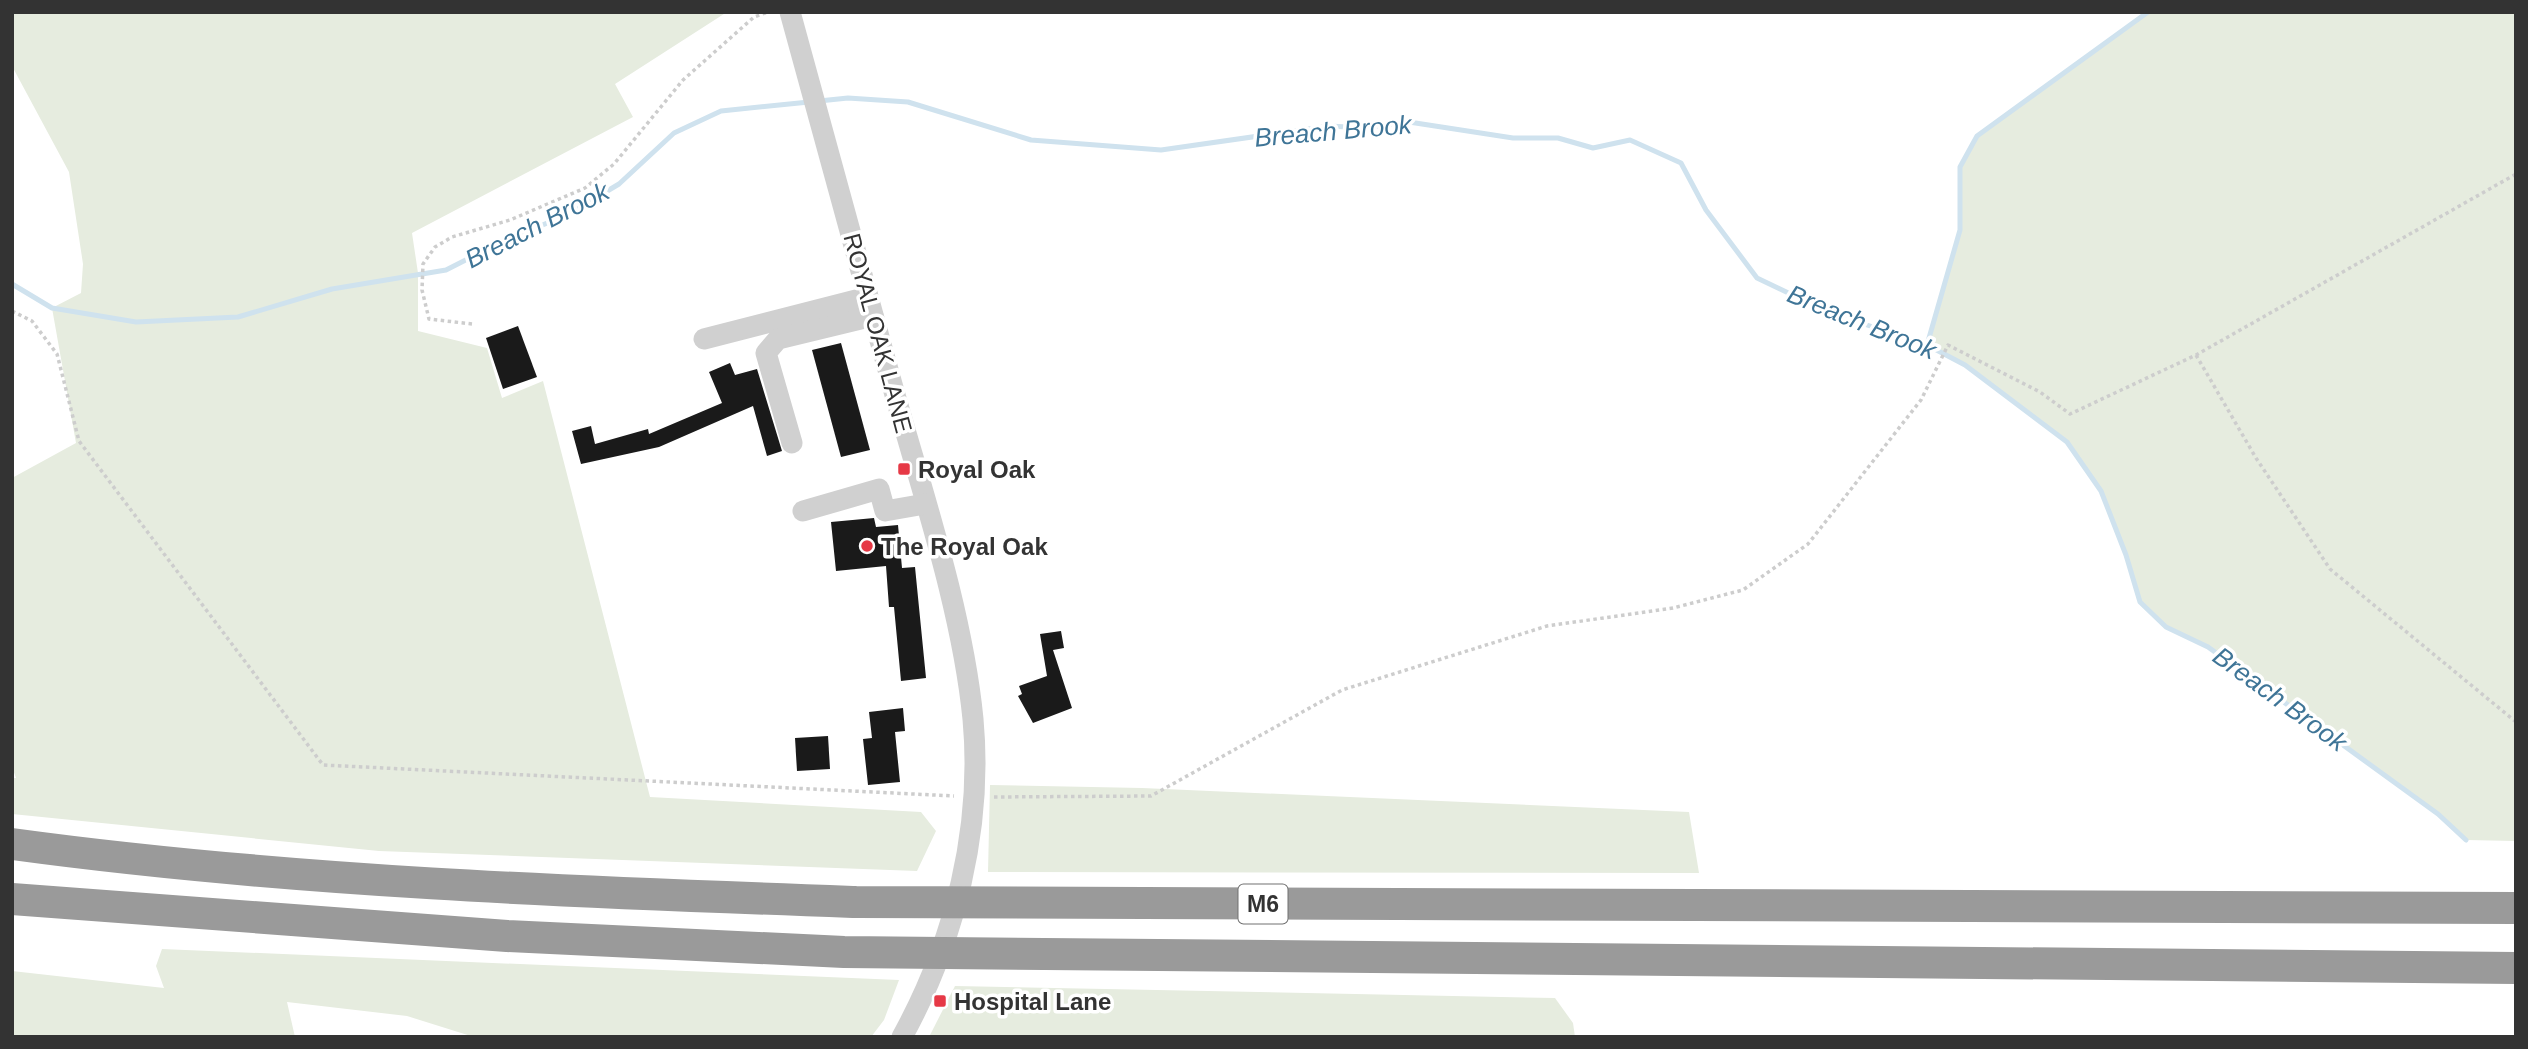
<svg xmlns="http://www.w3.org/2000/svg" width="2528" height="1049" viewBox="0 0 2528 1049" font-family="Helvetica,sans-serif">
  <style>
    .green { fill: #e6ecdf }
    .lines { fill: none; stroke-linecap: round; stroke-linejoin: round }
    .stream { stroke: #cfe2ee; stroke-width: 5 }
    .building { fill: #1a1a1a }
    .path { stroke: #cdcdcd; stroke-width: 3.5; stroke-dasharray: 3.5 3.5; stroke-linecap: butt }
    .minor { stroke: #d0d0d0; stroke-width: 21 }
    .highway { stroke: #9a9a9a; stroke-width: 32 }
    .poi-dot { fill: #e63946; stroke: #fff; stroke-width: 2.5 }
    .labels { text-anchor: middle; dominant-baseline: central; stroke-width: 7; stroke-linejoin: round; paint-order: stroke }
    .shield { fill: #fff; stroke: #707070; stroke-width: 2 }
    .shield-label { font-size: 23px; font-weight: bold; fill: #333 }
    .street-label { font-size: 24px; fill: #333; stroke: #fff }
    .poi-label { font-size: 24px; font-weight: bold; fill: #333; stroke: #fff; text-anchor: start }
    .water-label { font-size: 26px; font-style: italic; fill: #3f7597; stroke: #fff }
  </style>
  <rect width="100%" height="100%" fill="#fff"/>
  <g class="green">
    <polygon points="12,12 727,12 615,84 633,117 412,233 418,273 418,331 487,348 502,398 543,381 650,797 921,812 936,831 917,871 379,851 12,814 12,778 16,778 12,767 12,478 76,443 52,308 81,293 83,264 69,172 12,66"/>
    <polygon points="2148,12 2516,12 2516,841 2466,840 2438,814 2208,647 2166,627 2140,602 2126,555 2101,491 2067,442 1965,365 1927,345 1960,230 1960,167 1977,136"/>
    <polygon points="990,785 1142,788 1689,812 1699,873 988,872"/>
    <polygon points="162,949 899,980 884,1020 871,1037 474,1037 407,1016 287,1002 295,1037 12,1037 12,971 164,988 156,966"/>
    <polygon points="955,986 1555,998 1573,1023 1575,1037 929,1037"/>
  </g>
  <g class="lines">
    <g class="stream">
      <polyline points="819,101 848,98 908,102 1031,140 1161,150 1329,126 1366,128 1409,122 1513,138 1558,138 1593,148 1630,140 1681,163 1706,210 1757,278 1828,312 1927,345 1965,365 2067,442 2101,491 2126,555 2140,602 2166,627 2208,647 2438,814 2466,840"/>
      <polyline points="12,284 52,308 136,322 238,317 332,289 446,270 503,241 567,215 619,184 674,133 721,111 809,102"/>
      <polyline points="1927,345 1960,230 1960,167 1977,136 2148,12"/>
    </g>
  </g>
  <g class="building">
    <polygon points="518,326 537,377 503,389 486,338"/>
    <polygon points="841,343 870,450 841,457 812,350"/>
    <polygon points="730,363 735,375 757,369 782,451 767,456 753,406 659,447 581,464 572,431 591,426 595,444 648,429 649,434 722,403 709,372"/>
    <polygon points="874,518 876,527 898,525 902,568 915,567 926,678 901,681 894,607 889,607 886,566 836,571 831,522"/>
    <polygon points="1061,631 1064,648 1053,650 1072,708 1033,723 1018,696 1022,694 1019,686 1047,676 1040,634"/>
    <polygon points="903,708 905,731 895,732 900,782 868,785 863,739 872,738 869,712"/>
    <polygon points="828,736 830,769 797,771 795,738"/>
  </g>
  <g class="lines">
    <g class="path">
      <polyline points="12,311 32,321 57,354 79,441 323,765 954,796"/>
      <polyline points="472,324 429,319 422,290 423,264 435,247 452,237 510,220 585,188 614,164 683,80 754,17 768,12"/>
      <polyline points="2196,355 2256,458 2330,569 2516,722"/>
      <polyline points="994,797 1151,796 1342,690 1547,626 1673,608 1743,590 1808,544 1921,400 1948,345 2040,392 2070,414 2196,355 2516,174"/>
    </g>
    <g class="minor">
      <path d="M790,12C823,134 856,256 890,377C920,486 962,607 973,719C983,828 955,941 902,1037"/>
      <polyline points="704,339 868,297"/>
      <polyline points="792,443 766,353 778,339 873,316"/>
      <polyline points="803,511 879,489 885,511 925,504"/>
    </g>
    <g class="highway">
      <path d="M12,844C291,882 575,892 856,902L2516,908"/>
      <polyline points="12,899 507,936 844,952 2516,968"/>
    </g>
  </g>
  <g class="poi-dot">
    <rect x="897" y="462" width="14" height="14" rx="3.5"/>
    <circle cx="867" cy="546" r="7"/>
    <rect x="933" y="994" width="14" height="14" rx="3.5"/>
  </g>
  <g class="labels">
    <rect class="shield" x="1238.5" y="884.5" width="49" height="39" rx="5"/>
    <g class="shield-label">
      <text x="1263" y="904">M6</text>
    </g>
    <g class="street-label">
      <text transform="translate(878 333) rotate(75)">ROYAL OAK LANE</text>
    </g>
    <g class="poi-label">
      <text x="918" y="469">Royal Oak</text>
      <text x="881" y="546">The Royal Oak</text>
      <text x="954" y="1001">Hospital Lane</text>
    </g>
    <g class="water-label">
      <text transform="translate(1333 131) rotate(-5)">Breach Brook</text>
      <text transform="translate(537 225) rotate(-27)">Breach Brook</text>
      <text transform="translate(1862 322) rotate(22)">Breach Brook</text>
      <text transform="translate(2280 699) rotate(36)">Breach Brook</text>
    </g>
  </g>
  <rect width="2528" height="1049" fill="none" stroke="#333333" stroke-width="28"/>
</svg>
